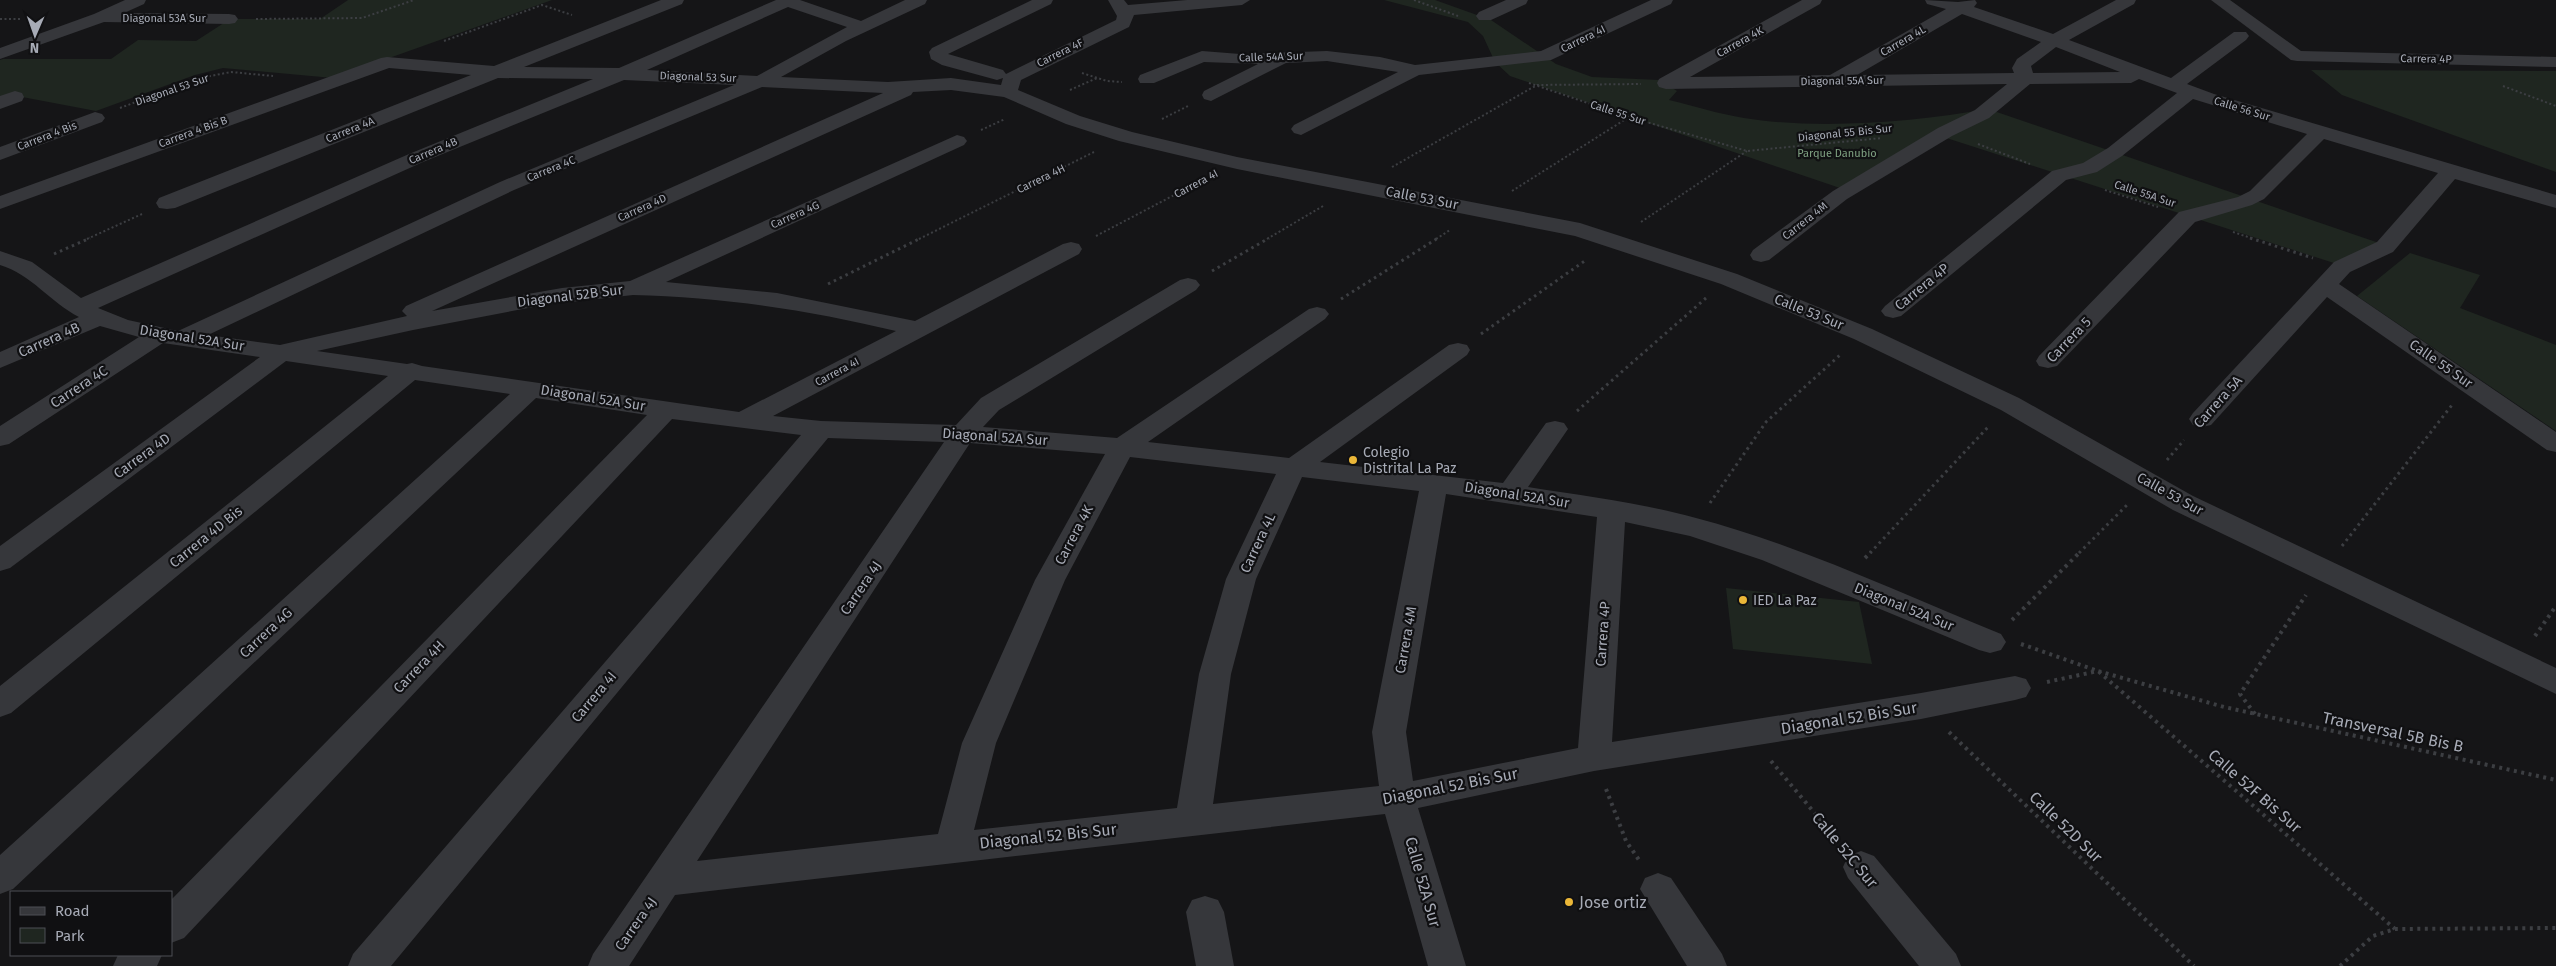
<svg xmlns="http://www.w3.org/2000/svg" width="2556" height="966" viewBox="0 0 2556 966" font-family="'Fira Sans',sans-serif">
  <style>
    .green { fill: #1f2620 }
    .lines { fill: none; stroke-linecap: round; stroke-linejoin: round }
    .path-far2 { stroke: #3c3e42; stroke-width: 2; stroke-dasharray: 2 2.5; stroke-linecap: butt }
    .path-far1 { stroke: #3c3e42; stroke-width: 3; stroke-dasharray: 2.5 4; stroke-linecap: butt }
    .path { stroke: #3c3e42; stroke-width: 4; stroke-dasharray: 3 4.5; stroke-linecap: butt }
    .minor { fill: #36373b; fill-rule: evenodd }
    .poi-dot { fill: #ebb738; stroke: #101012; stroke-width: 2 }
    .labels { text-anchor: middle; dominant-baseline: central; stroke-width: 4.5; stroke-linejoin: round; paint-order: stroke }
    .far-street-label { font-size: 11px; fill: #a7abb6; stroke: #101012 }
    .far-park-label { font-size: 11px; fill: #7fa182; stroke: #101012 }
    .street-label { font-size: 14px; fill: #a7abb6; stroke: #101012 }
    .poi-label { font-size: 14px; fill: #a7abb6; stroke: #101012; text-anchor: start }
    .near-street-label { font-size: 16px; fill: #a7abb6; stroke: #101012 }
    .near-poi-label { font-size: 16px; fill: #a7abb6; stroke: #101012; text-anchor: start }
  </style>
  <rect width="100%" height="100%" fill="#151517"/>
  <g class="green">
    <polygon points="348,0 552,0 333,78 223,68 195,75 96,111 17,96 0,101 0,60 3,59 111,59 138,40 196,41 230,19 320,19"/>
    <path d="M1384,0H1435L1491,20L1556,64L1592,77L1659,80L1677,91L1669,100C1694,106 1719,114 1744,118C1819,130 1913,122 1988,109L2379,243L2337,264L1931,133L1840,188L1510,76L1495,62L1483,36L1468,22Z"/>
    <polygon points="2311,70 2556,71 2556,172 2342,95"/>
    <polygon points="2410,253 2480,275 2460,308 2556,345 2556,431 2357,296"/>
    <polygon points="1726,588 1859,602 1872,664 1733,649"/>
  </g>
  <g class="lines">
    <g class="path-far2">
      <polyline points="1414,0 1458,16"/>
      <polyline points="0,19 22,19"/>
      <polyline points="256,19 362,18 414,0"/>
      <polyline points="444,41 542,5 572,15"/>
      <polyline points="1082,73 1107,81 1122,82"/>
      <polyline points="1529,83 1629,117 1747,151 1882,138"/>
      <polyline points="2503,86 2556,106"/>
      <polyline points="1070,90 1097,78"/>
      <polyline points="120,108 200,78 231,72 273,76"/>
      <polyline points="1162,119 1188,106"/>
      <polyline points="981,130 1005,119"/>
      <polyline points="1978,144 2030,164"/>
      <polyline points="1392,167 1537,85 1641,84"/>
      <polyline points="2105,190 2158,207"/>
      <polyline points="1512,191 1629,117"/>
      <polyline points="1641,222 1747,151"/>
      <polyline points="2233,232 2254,239"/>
      <polyline points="1096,236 1201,181"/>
      <polyline points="87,239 142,214"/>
      <polyline points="919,239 1094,152"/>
      <polyline points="1267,239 1323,206"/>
      <polyline points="1436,239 1450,230"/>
    </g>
    <g class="path-far1">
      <polyline points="2250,238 2313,258"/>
      <polyline points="54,254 90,238"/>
      <polyline points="1212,271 1269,238"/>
      <polyline points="828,284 921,238"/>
      <polyline points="1341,299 1438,238"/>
      <polyline points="1481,334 1586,260"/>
      <polyline points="1577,411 1706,298"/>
      <polyline points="2167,460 2184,440"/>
      <polyline points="1710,503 1766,422 1840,355"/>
      <polyline points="2342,546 2452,405"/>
      <polyline points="1870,553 1989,426"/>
      <polyline points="2079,553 2128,504"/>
    </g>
    <g class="path">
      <polyline points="1865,558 1871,552"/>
      <polyline points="2012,620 2080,552"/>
      <polyline points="2535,636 2556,606"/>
      <polyline points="2021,644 2098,671 2395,929"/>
      <polyline points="2047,682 2098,671 2224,707 2556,780"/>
      <polyline points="2255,714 2240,694 2306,595"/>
      <polyline points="1949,732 2194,966"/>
      <polyline points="1771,761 1838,841"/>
      <polyline points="1606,789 1626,841 1639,860"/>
      <polyline points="2340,966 2373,936 2395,929 2556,928"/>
    </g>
    <g class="minor">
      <polygon points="125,0 146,0 144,4 124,13 229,14 235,15 238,19 235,23 229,24 104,22 0,59 0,48 94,14"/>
      <path d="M661,0H684L682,4L524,67L619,68L776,0H800L861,21L905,0H927L925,4L846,41L781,77L888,82L951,78L1001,85L1003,78L997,80L942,65L931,59L929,52L932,48L1032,0H1053L1051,4L948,54L1003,70L1006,74L1116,20L1117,16L1108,0H1124L1128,5L1187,0H1250L1242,5L1134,15L1129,27L1021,80L1018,90L1080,116L1132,132L1237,157L1580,223L1737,274L1872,329L2019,398L2193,496L2556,668V694L2173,510L2001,410L1854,339L1721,284L1575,236L1237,169L1119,141L1066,124L1004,97L951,90L913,92L911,95L432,311L562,288L630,281L957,135L964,137L967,141L964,145L666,282L777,293L915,321L1063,244L1071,242L1079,244L1082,249L1079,254L773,416L821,421L956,425L981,398L1180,280L1188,278L1196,280L1200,285L1196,290L999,410L983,427L1117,438L1309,309L1317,307L1325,309L1329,314L1325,319L1148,442L1289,458L1449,345L1458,343L1467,345L1470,350L1467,355L1320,462L1503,483L1546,423L1555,421L1564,423L1568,429L1528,487C1584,496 1642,503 1696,518C1799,545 1902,594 2001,634L2006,642L2001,650L1990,653L1979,650L1762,560L1690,536L1625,522L1612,742L1921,693L2015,676L2026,679L2031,688L2026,697L2015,700L1921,719L1594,771L1418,808L1466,966H1428L1385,814L675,895L629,966H588L593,954L944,442L828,438L391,966H348L353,954L801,435L672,419L184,938L171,943V900L647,415L536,398L13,889L0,894V855L510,394L415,380L11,713L0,717V686L388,376L286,361L10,568L0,571V546L260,357L163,343L9,444L0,446V426L139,337L100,326L0,368V352L79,317C51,303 31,274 0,265V251L32,262L81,298L409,154L593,79L498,78L175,208L167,209L159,208L156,203L159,198L471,75L389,68L0,209V196L381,58L387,57L494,66ZM788,7L847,27L757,76L647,70ZM624,80L734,85L500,182L178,331L128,320L98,308L423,162ZM762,87L883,93L406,306L402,311L407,316L280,345L208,335L514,190ZM633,295C722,297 809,310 896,331L739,412L422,366L412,363L407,364L317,351L413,330L544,305ZM970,443L1105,454L1035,580L962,743L938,834L697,861ZM1130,457L1276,474L1226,579L1199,674L1177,808L974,830L996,743L1065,580ZM1302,477L1419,491L1372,732L1379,786L1213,804L1231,674L1256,579ZM1446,494L1597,517L1578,748L1413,781L1406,732Z"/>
      <polygon points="1506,0 1528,0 1526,4 1491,20 1479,20 1476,16 1479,12"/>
      <polygon points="1651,0 1673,0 1671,4 1551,60 1419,75 1301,135 1294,133 1291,129 1294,125 1398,72 1327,61 1286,63 1211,101 1204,99 1202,95 1204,91 1258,64 1204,62 1154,83 1140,83 1138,79 1140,75 1202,51 1240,54 1327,51 1380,57 1415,65 1541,51"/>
      <path d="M1802,0H1822L1820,4L1690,77L1830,75L1946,9L1927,4L1925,0L1958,2L1975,0L1977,3L1974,7L2053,34L2116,0H2136L2134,4L2069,40L2171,78L2234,32H2246L2249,36L2246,40L2187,84L2214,94L2556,195V208L2455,179L2393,252L2350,272L2339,284L2556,432V452L2547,450L2327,297L2211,425L2202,427L2193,425L2189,419L2193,413L2334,262L2377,242L2438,173L2324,139L2264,199L2252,205L2195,222L2057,366L2048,368L2039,366L2036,361L2039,356L2179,212L2238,197L2250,191L2307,134L2193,99L2122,156L2097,172L2066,180L1901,316L1893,318L1885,316L1881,311L1885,306L2052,171L2083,163L2108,148L2177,93L2139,79L2131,83L2030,84L1989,118L1952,136L1847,199L1769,260L1761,262L1753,260L1750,255L1753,250L1833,191L1938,128L1975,110L2007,84L1666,89L1659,87L1657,83L1659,79ZM1962,14L2041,42L2017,59L2012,68L2014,73L1857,75ZM2056,47L2120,72L2033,73L2031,66Z"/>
      <polygon points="2211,0 2230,0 2301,51 2556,57 2556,67 2297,61 2291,60"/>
      <polygon points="15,91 22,93 24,97 22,101 0,109 0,96"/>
      <polygon points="95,112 102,114 105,118 102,122 0,160 0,147"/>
      <polygon points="1861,851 1874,856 1956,954 1961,966 1919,966 1848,878 1843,867 1848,856"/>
      <polygon points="1658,873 1671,878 1722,954 1727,966 1687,966 1640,889 1645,878"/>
      <polygon points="1205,896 1218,900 1224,912 1234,966 1196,966 1186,912 1192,900"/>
      <polygon points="118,955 162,955 157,966 113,966"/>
    </g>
  </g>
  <g class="poi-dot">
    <circle cx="1353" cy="460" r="5"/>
    <circle cx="1743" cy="600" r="5"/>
    <circle cx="1569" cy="902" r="5"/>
  </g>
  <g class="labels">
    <g class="far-street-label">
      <text x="164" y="18">Diagonal 53A Sur</text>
      <text transform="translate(1583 39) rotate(-26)">Carrera 4I</text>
      <text transform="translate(1903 41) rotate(-30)">Carrera 4L</text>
      <text transform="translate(1740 42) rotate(-29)">Carrera 4K</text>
      <text transform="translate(1060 53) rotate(-26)">Carrera 4F</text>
      <text transform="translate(1271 57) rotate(-2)">Calle 54A Sur</text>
      <text transform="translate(2426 59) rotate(1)">Carrera 4P</text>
      <text transform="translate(698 77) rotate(2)">Diagonal 53 Sur</text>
      <text transform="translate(1842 81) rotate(-1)">Diagonal 55A Sur</text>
      <text transform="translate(172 90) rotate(-19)">Diagonal 53 Sur</text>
      <text transform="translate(2242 109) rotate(17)">Calle 56 Sur</text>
      <text transform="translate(1618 113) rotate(18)">Calle 55 Sur</text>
      <text transform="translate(350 130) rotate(-22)">Carrera 4A</text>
      <text transform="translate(193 132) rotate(-20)">Carrera 4 Bis B</text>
      <text transform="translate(1845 133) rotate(-6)">Diagonal 55 Bis Sur</text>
      <text transform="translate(47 136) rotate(-21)">Carrera 4 Bis</text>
      <text transform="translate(433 151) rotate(-23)">Carrera 4B</text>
      <text transform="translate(551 169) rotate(-22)">Carrera 4C</text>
      <text transform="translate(1041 179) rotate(-26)">Carrera 4H</text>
      <text transform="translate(1196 184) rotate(-28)">Carrera 4I</text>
      <text transform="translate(2145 194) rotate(18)">Calle 55A Sur</text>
      <text transform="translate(642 208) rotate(-24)">Carrera 4D</text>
      <text transform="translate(795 215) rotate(-24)">Carrera 4G</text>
      <text transform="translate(1805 221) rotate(-38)">Carrera 4M</text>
      <text transform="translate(837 372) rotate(-28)">Carrera 4I</text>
    </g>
    <g class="far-park-label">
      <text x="1837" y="153">Parque Danubio</text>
    </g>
    <g class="street-label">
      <text transform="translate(1422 198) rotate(11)">Calle 53 Sur</text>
      <text transform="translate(1922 287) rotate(-39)">Carrera 4P</text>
      <text transform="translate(570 296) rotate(-7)">Diagonal 52B Sur</text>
      <text transform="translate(1809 312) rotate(22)">Calle 53 Sur</text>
      <text transform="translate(192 338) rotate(9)">Diagonal 52A Sur</text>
      <text transform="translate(49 340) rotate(-24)">Carrera 4B</text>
      <text transform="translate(2069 340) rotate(-46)">Carrera 5</text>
      <text transform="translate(2441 364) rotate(35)">Calle 55 Sur</text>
      <text transform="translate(79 387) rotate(-33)">Carrera 4C</text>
      <text transform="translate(593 398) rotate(9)">Diagonal 52A Sur</text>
      <text transform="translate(2218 402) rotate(-48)">Carrera 5A</text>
      <text transform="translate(995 437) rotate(4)">Diagonal 52A Sur</text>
      <text transform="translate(142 456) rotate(-36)">Carrera 4D</text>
      <text transform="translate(2170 494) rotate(29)">Calle 53 Sur</text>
      <text transform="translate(1517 495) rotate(9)">Diagonal 52A Sur</text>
      <text transform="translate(1074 535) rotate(-62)">Carrera 4K</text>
      <text transform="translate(206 537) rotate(-39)">Carrera 4D Bis</text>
      <text transform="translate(1258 543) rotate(-65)">Carrera 4L</text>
      <text transform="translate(861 588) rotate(-56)">Carrera 4J</text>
      <text transform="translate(1904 607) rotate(22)">Diagonal 52A Sur</text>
      <text transform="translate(266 633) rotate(-43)">Carrera 4G</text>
      <text transform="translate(1603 634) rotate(-86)">Carrera 4P</text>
      <text transform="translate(1406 640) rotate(-80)">Carrera 4M</text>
      <text transform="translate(419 667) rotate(-46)">Carrera 4H</text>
      <text transform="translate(594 697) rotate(-50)">Carrera 4I</text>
      <text transform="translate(636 924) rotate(-55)">Carrera 4J</text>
    </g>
    <g class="poi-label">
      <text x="1363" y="452">Colegio<tspan x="1363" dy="16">Distrital La Paz</tspan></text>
      <text x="1753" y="600">IED La Paz</text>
    </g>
    <g class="near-street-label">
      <text transform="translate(1849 718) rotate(-9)">Diagonal 52 Bis Sur</text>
      <text transform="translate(2393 732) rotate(12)">Transversal 5B Bis B</text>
      <text transform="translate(1450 786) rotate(-11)">Diagonal 52 Bis Sur</text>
      <text transform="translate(2255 791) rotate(41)">Calle 52F Bis Sur</text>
      <text transform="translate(2066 827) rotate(44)">Calle 52D Sur</text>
      <text transform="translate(1048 836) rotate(-6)">Diagonal 52 Bis Sur</text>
      <text transform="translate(1845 850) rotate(50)">Calle 52C Sur</text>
      <text transform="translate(1423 882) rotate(74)">Calle 52A Sur</text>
    </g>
    <g class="near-poi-label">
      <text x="1579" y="902">Jose ortiz</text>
    </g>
  </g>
  <rect x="10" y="891" width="162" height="65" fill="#101012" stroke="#4c4e54"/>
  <rect x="20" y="907" width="25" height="8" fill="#36373b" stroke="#4c4e54"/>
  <text x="55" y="916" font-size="15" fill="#a7abb6">Road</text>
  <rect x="20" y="928" width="25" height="15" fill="#1f2620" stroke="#4c4e54"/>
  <text x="55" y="941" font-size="15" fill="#a7abb6">Park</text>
  <g transform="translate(35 35) rotate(182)" stroke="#101012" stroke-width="4" paint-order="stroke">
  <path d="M0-4L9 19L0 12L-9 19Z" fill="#a7abb6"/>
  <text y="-8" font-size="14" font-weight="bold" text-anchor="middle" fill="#a7abb6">N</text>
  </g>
</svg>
